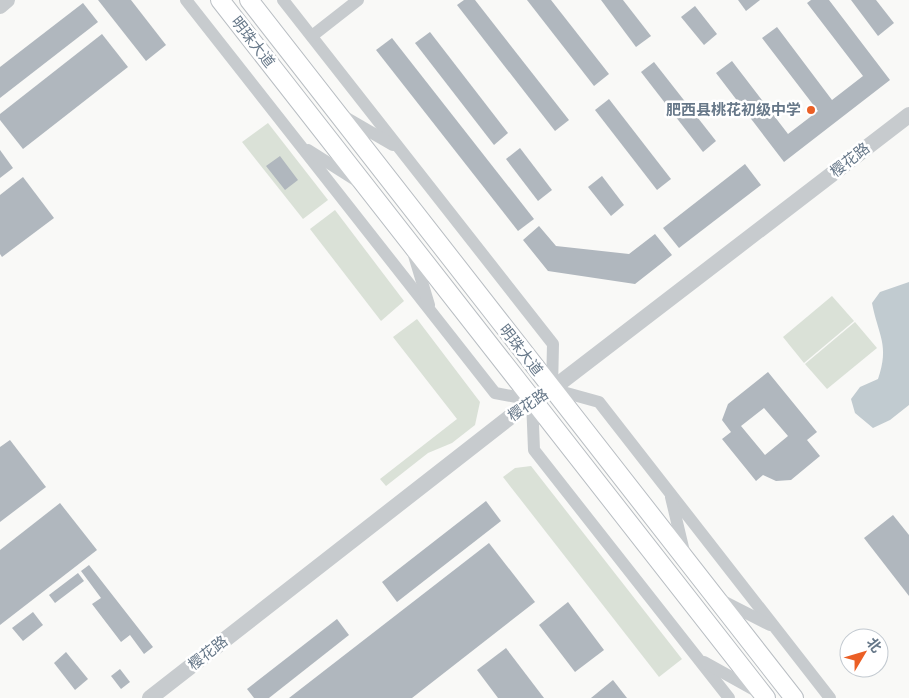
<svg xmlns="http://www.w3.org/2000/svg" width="909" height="698" viewBox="0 0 909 698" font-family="'Fira Sans','Noto Sans SC',sans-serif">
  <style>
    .green { fill: #dae1d7 }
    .water { fill: #c1cbd0 }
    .building { fill: #b0b7be; fill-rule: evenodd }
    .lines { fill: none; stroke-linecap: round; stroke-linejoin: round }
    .secondary-casing { stroke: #b9bec3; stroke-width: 20 }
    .minor { stroke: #c7cbce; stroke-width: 12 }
    .tertiary { stroke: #c7cbce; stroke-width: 16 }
    .secondary { stroke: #fff; stroke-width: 18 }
    .poi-dot { fill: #eb5f25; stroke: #fff; stroke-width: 2 }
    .labels { text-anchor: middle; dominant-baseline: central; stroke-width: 5; stroke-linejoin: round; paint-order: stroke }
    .street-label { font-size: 15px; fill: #677889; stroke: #fff }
    .poi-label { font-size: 15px; font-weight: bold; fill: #677889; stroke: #fff; text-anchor: end }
  </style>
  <rect width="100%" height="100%" fill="#f9f9f7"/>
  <g class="green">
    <polygon points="268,123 328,200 303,219 242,142"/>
    <polygon points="335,210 404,301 381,321 310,229"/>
    <polygon points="832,296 854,321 804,363 783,337"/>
    <polygon points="417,319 480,402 475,425 452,443 428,453 386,486 380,479 457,419 393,337"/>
    <polygon points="855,322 877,348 827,389 805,364"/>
    <polygon points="531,466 682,659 659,677 503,477 515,468"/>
  </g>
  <path class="water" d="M909,282V405L890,420L873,428L855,413L851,399L860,387L878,379C890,345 878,335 872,303L880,292Z"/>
  <g class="building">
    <polygon points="98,0 131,0 166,45 146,61"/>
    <polygon points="464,0 475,0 569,120 555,131 457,5"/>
    <polygon points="527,0 551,0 609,74 594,86"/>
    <polygon points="601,0 623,0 651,36 636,47"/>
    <polygon points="738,0 760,0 746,11"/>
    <polygon points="811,0 829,0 890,80 784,162 716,73 732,61 788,134 818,111 762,38 777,27 832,100 863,76 807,3"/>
    <polygon points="851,0 876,0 894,23 878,36"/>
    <polygon points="83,3 98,22 0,98 0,67"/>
    <polygon points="695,6 717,34 704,45 681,17"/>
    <polygon points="430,32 508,133 494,145 415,43"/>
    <polygon points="102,34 128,67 23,149 0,120 0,114"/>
    <polygon points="392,38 534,219 518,231 376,50"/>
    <polygon points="654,62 716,141 703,152 641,72"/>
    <polygon points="609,99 671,179 657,190 595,110"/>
    <polygon points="520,148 552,190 538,201 506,159"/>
    <polygon points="0,150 13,168 0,178"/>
    <polygon points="280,156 298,180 285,190 266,166"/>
    <polygon points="745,164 761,185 679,248 663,228"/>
    <polygon points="602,176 624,205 611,216 588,187"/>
    <polygon points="23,177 54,218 2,257 0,254 0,195"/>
    <polygon points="539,226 556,246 629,254 655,234 672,255 635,284 548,271 523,240"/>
    <path d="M768,372L817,432L807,440L820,456L791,480L776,481L763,475L756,481L722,439L731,432L722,420L728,404ZM764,408L788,436L765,455L741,426Z"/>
    <polygon points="10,440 46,487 0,522 0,447"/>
    <polygon points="486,501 501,521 397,602 382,582"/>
    <polygon points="60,503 97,550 0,625 0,550"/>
    <polygon points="893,515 909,535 909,596 864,538"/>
    <polygon points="489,543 535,602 412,698 289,698"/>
    <polygon points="89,565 153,647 144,654 130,635 121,642 92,604 101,598 81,571"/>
    <polygon points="78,573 84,581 55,603 49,595"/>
    <polygon points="568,602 604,650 575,672 539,625"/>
    <polygon points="33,612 43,625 23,641 12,628"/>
    <polygon points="337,619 349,635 269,698 254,698 247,689"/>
    <polygon points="506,648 544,698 498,698 477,670"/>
    <polygon points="66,652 88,679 75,690 54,663"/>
    <polygon points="120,669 130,682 121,689 111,676"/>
    <polygon points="613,680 627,698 591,698"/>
  </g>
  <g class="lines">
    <defs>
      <g id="secondary">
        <polyline points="220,0 766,698"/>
        <polyline points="249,0 794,698"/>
      </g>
    </defs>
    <use href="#secondary" class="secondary-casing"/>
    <g class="minor">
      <polyline points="186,0 495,393 532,400 534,450 729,698"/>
      <polyline points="283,0 553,344 552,389 599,402 830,698"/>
      <polyline points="312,36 358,0"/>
      <polyline points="343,116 393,145"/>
      <polyline points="308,150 357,181"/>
      <polyline points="413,252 429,305"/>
      <polyline points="671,497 685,556"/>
      <polyline points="719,599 770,625"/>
      <polyline points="704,662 758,692"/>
    </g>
    <g class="tertiary">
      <polyline points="0,6 7,0"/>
      <polyline points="150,698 532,400 552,389 909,115"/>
    </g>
    <use href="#secondary" class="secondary"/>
  </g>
  <circle class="poi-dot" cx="811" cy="110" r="5"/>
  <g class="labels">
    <g class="street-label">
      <text transform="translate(253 42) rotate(52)">明珠大道</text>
      <text transform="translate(850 160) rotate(-38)">樱花路</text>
      <text transform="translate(521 350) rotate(52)">明珠大道</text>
      <text transform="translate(528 405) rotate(-34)">樱花路</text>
      <text transform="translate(208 653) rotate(-38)">樱花路</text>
    </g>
    <g class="poi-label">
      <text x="801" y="110">肥西县桃花初级中学</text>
    </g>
  </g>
  <g transform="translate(864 653) rotate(52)"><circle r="24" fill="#ffffff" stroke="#c2c9d0"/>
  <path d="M0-4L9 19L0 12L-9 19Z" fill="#eb5f25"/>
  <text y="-8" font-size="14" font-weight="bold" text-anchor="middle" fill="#677889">北</text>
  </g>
</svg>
